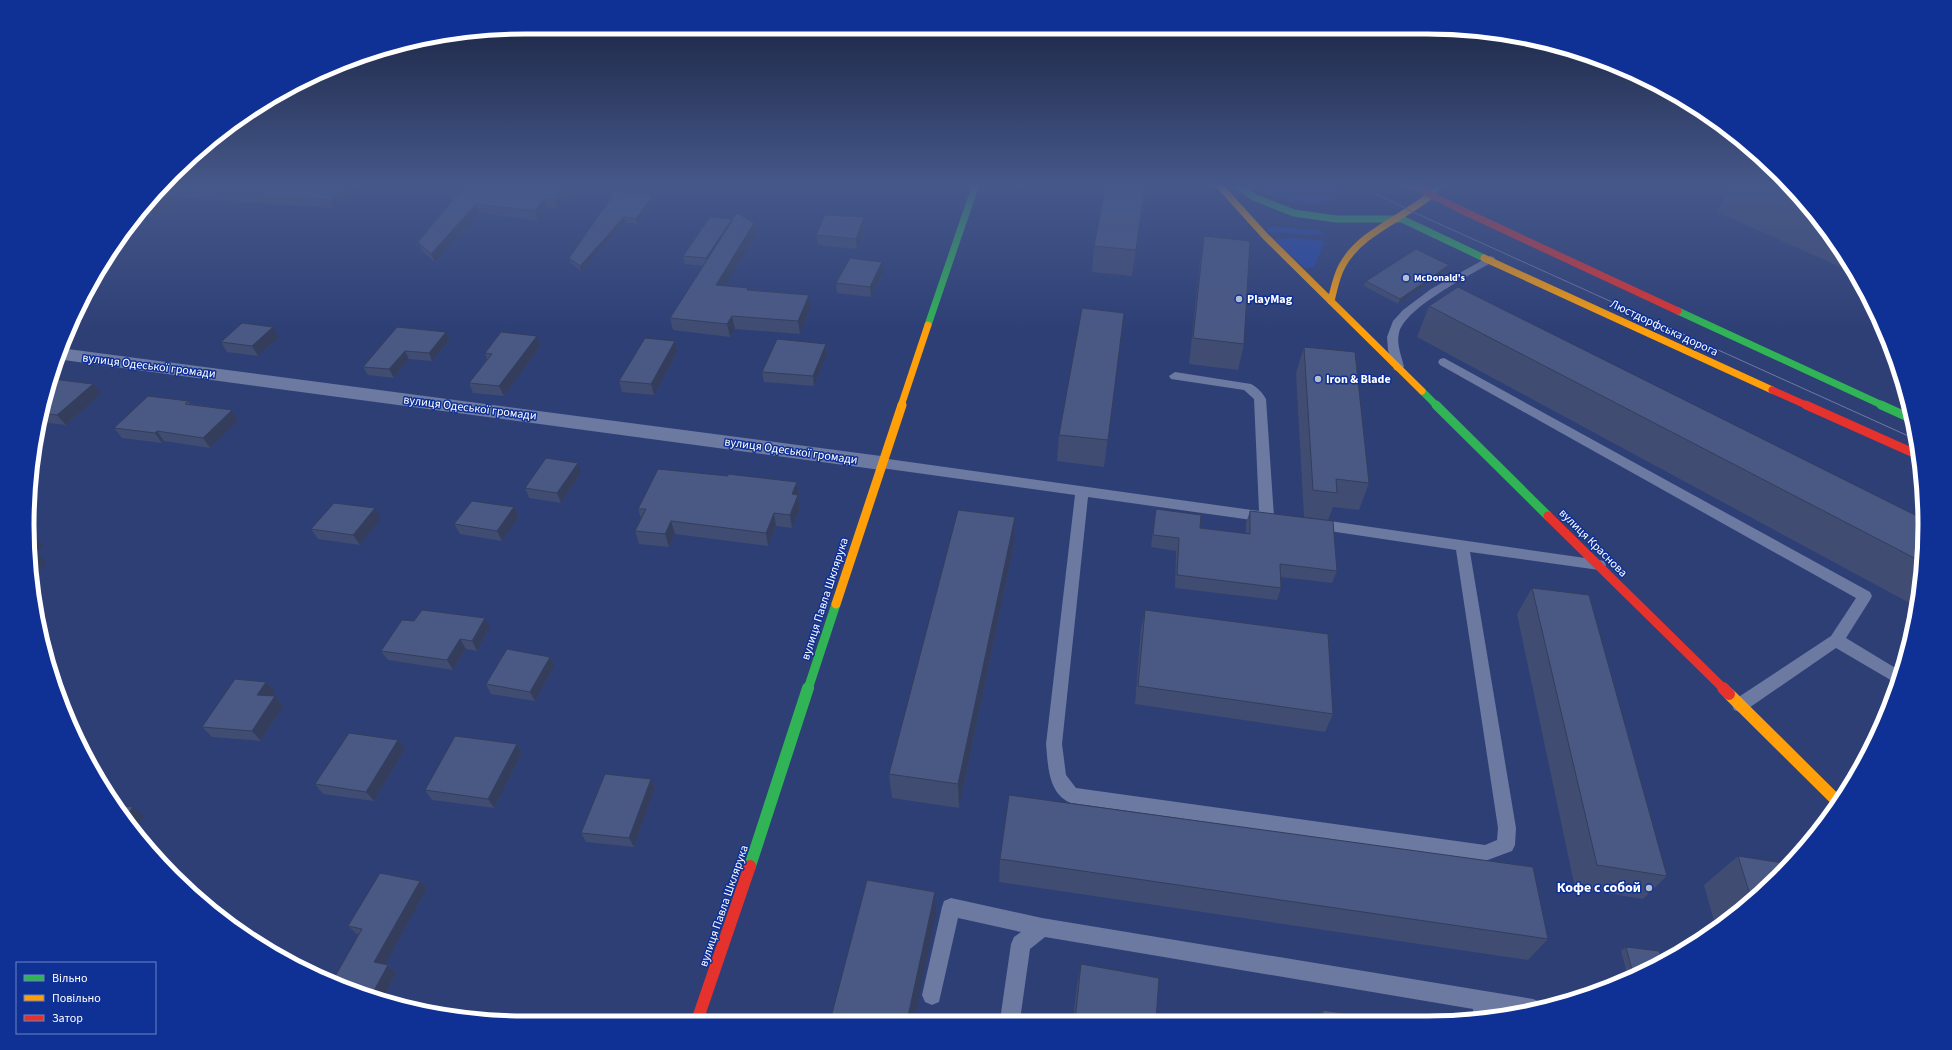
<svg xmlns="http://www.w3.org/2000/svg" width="1952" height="1050" viewBox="0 0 1952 1050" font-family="'Source Sans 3',sans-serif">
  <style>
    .green { fill: #2446ac }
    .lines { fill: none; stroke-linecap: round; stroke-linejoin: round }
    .lane { fill: #6c79a1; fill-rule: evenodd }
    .street { fill: #6c79a1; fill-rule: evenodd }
    .fast-far2 { stroke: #30b455; stroke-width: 7 }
    .fast-far1 { stroke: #30b455; stroke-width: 9 }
    .fast { stroke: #30b455; stroke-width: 12 }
    .slow-far2 { stroke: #ff9f0a; stroke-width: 7 }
    .slow-far1 { stroke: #ff9f0a; stroke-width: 9 }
    .slow { stroke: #ff9f0a; stroke-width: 12 }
    .jam-far2 { stroke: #e5322d; stroke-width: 7 }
    .jam-far1 { stroke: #e5322d; stroke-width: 9 }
    .jam { stroke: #e5322d; stroke-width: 12 }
    .tram { stroke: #6e7aa1; stroke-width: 1 }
    .wall { fill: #404c72 }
    .shaded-wall { fill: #343e5c }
    .building { fill: #4a5884; stroke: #343e5c }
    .poi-dot { fill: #b6bccf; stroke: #0f3095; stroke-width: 1.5 }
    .labels { text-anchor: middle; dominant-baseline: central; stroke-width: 3; stroke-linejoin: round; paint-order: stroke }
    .far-poi-label { font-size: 10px; font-weight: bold; fill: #fff; stroke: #0f3095; text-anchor: start }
    .poi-label { font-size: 12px; font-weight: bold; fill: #fff; stroke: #0f3095; text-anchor: start }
    .street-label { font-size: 12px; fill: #fff; stroke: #0f3095 }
    .near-poi-label { font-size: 14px; font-weight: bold; fill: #fff; stroke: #0f3095; text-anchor: end }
    .rim { fill: none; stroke: #fff; stroke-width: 5 }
  </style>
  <rect width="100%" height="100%" fill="#2e3f76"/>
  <g class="green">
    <path d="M1247,184H1341L1342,193C1321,215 1269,198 1247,184Z"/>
    <polygon points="1274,227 1320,231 1325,235 1267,232 1268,228"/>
    <polygon points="1294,238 1325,241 1314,267 1305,268 1273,239"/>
  </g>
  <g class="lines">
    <g class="lane">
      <path d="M1490,256L1494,257L1495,259L1494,261C1471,275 1405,307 1399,333C1396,344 1402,357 1404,367L1398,371L1394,370L1388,350L1387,337L1393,321L1403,310L1431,289Z"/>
      <polygon points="1444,358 1870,592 1872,596 1870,600 1846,638 1902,672 1899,685 1836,648 1746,710 1740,712 1734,710 1732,705 1734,700 1831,636 1856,598 1440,365 1438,362 1440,359"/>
      <path d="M1175,372L1251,384C1258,388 1262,392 1266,399L1274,517L1272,521L1266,522L1088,497L1062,744L1066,775L1076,788L1485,845L1497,840L1498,828L1456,550L1316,529L1311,528L1309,524L1311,520L1316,519L1599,560L1604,561L1606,565L1604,569L1599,570L1470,552L1516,828L1515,845L1512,851L1485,861L1071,803C1048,794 1048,765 1046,744L1075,495L881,468L876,466L874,463L876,460L881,458L1259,511L1254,399L1244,390L1171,379L1169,376Z"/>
      <polygon points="951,898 1042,918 1533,999 1540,1002 1542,1007 1509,1015 1493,1012 1494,1018 1474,1019 1473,1009 1045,937 1030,949 1020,1020 1000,1020 1011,944 1014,937 1021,932 958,918 939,1002 932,1005 925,1002 922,995 942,907 944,901"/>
    </g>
    <polygon class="street" points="60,348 881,456 888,458 891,463 888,468 881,470 56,359"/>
    <g class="fast-far2">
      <polyline points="1235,184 1254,197 1294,213 1336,219 1402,219 1484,258"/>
      <polyline points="1432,194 1439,184"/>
      <polyline points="1678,311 1884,406"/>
      <polyline points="928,325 976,184"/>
      <polyline points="1422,391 1437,406"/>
    </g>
    <g class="fast-far1">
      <polyline points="1436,405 1548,516"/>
      <polyline points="1881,405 1912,419"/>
      <polyline points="808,689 836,604"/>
    </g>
    <polyline class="fast" points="750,866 808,688"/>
    <g class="slow-far2">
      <polyline points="1218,184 1265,236 1422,391"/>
      <polyline points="1484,258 1772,390"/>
      <path d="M1331,301C1334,289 1336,277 1342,266C1360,232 1404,218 1432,194"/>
      <polyline points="901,406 928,325"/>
    </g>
    <polyline class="slow-far1" points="836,604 902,405"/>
    <polyline class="slow" points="1729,694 1838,802"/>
    <g class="jam-far2">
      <polyline points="1410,184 1459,209 1678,311"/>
      <polyline points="1772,390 1808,406"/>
    </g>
    <g class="jam-far1">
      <polyline points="1806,405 1918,455"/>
      <polyline points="1548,516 1724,689"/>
    </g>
    <g class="jam">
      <polyline points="1723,688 1729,694"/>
      <polyline points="697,1021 750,866"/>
    </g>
    <polyline class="tram" points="1356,184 1413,212 1915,439"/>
  </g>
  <g class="wall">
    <polygon points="164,184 360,184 334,208 179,197 180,199 154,217 136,215 151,196"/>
    <polygon points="466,184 576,184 557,208 547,207 538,220 479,213 435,262 422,251 418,242"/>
    <polygon points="1106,184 1146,184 1132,276 1092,272 1094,246"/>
    <polygon points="1734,184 1786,184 1822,222 1854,273 1717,212"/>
    <polygon points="615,192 654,199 637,224 625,222 581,271 571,263 569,258"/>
    <polygon points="732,219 732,220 754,223 756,235 725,286 748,288 748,290 809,295 811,307 800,334 735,329 730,337 673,330 670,318 703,266 685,264 683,256"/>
    <polygon points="865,227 857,249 818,245 816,235"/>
    <polygon points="1204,236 1244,344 1238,370 1189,364 1200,262"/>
    <polygon points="1447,270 1398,304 1364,286 1366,281"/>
    <polygon points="883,272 871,297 837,293 836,283"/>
    <polygon points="1429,306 1923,519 1921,590 1917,607 1417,337"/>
    <polygon points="1124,313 1104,467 1057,461 1059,435"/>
    <polygon points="446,332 450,340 432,361 409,359 394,378 368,375 363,367"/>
    <polygon points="537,336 541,346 504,396 473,393 469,383 487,359 485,353"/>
    <polygon points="279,337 258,356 227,352 221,342"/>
    <polygon points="675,341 678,351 654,395 622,392 619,381"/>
    <polygon points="826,344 827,354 814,386 764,382 762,372"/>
    <polygon points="1304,347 1369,483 1359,510 1333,507 1328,520 1304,517 1296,373"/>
    <polygon points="101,394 66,425 40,422 44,396"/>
    <polygon points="188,401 190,404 232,410 238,421 210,448 164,441 162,443 122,438 114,428"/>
    <polygon points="581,473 561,503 529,498 525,488"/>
    <polygon points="797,482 799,495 798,498 800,508 792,528 776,526 768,546 675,534 669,547 639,544 635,531 641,518 638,509"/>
    <polygon points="514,507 519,517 502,541 460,534 454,524"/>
    <polygon points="1156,509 1200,528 1246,534 1246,523 1250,511 1337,571 1332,583 1281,577 1281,588 1277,600 1175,588 1176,551 1151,547 1154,522"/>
    <polygon points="381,519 360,545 318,539 311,529"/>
    <polygon points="1014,544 959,808 892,798 889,774"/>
    <polygon points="1532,588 1667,876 1643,899 1575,888 1517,614"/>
    <polygon points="1145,610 1333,714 1325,732 1135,704 1141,629"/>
    <polygon points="414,621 490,628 477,651 466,649 453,670 388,660 381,651"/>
    <polygon points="550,657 555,666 535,701 491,694 486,684"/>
    <polygon points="266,682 275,691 271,696 283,706 261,741 212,737 202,727"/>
    <polygon points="517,744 522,753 494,808 432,800 425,790"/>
    <polygon points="405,749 374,801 323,794 315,784"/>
    <polygon points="651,779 655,788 634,847 586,842 581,833"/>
    <polygon points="1738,856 1789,864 1716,928 1704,885"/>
    <polygon points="1000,859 1548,939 1528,960 999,882"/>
    <polygon points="420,881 427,889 385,964 388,965 396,973 382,1000 333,980 359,934 357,934 348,926"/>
    <polygon points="1626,947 1662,960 1628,977 1621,951"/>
    <polygon points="1081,964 1156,1020 1073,1020 1077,985"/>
    <polygon points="1323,1010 1379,1019 1316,1019"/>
  </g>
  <g class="shaded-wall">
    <polygon points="348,184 360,184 334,208 330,200"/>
    <polygon points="566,184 576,184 557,208 554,199"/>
    <polygon points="1145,184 1146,184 1132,276 1136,250"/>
    <polygon points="176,191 180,199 154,217 149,209"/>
    <polygon points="653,195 654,199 637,224 636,219"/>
    <polygon points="544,198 547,207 538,220 535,211"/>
    <polygon points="476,204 479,213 435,262 431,254"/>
    <polygon points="624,217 625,222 581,271 580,266"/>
    <polygon points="864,217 865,227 857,249 856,239"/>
    <polygon points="732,219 734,227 708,267 706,258"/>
    <polygon points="754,223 756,235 719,297 716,285"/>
    <polygon points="882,262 883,272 871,297 870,287"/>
    <polygon points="1449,265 1447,270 1398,304 1400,299"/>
    <polygon points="809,295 811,307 800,334 798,321"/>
    <polygon points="732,316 735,329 730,337 727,324"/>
    <polygon points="273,327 279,337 258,356 252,346"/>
    <polygon points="446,332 450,340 432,361 429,353"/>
    <polygon points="537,336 541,346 504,396 499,386"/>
    <polygon points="675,341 678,351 654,395 651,384"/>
    <polygon points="826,344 827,354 814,386 813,376"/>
    <polygon points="405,351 409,359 394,378 389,369"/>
    <polygon points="93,384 101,394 66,425 57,415"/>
    <polygon points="232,410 238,421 210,448 203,438"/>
    <polygon points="157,431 164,441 162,443 155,433"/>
    <polygon points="578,463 581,473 561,503 557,493"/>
    <polygon points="797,482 799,495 798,498 800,508 792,528 790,515 792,494"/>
    <polygon points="514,507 519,517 502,541 497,531"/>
    <polygon points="375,508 381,519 360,545 353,535"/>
    <polygon points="774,513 776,526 768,546 766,533"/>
    <polygon points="1015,517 1014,544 959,808 958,784"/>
    <polygon points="671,521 675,534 669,547 665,534"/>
    <polygon points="34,536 44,546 37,553 47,563 31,578 28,557 28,542"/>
    <polygon points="485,618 490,628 477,651 472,641"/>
    <polygon points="460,639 466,649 453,670 447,660"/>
    <polygon points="550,657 555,666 535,701 530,692"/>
    <polygon points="266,682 275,691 266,705 257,695"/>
    <polygon points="275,696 283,706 261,741 252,731"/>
    <polygon points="398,740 405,749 374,801 366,792"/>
    <polygon points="517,744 522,753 494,808 488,799"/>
    <polygon points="651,779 655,788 634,847 629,838"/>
    <polygon points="133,807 144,816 133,830 124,819"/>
    <polygon points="420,881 427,889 382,970 374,962"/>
    <polygon points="935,892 936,914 914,1021 907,1021"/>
    <polygon points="388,965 396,973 382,1000 371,996"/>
  </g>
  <g class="building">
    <polygon points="164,184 348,184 330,200 160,188"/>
    <polygon points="466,184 566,184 554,199 544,198 535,211 476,204 431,254 418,242"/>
    <polygon points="1106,184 1145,184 1136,250 1094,246"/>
    <polygon points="1769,184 1786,184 1798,196"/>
    <polygon points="159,189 176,191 149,209 142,208 151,196"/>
    <polygon points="615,192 653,195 636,219 624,217 580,266 569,258"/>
    <polygon points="737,213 754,223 716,285 748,288 747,290 809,295 798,321 732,316 727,324 670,318"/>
    <polygon points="825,215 864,217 856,239 816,235"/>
    <polygon points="710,217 732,219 706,258 683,256"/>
    <polygon points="1204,236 1250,241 1244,344 1193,338"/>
    <polygon points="1416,249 1449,265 1400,299 1366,281"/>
    <polygon points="850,258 882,262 870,287 836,283"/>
    <polygon points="1458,287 1923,519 1922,562 1429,306"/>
    <polygon points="1082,308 1124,313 1108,440 1059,435"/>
    <polygon points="242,323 273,327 252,346 221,342"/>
    <polygon points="397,327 446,332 429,353 405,351 389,369 363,367"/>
    <polygon points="501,332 537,336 499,386 469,383 492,354 485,353"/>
    <polygon points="645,338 675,341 651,384 619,381"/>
    <polygon points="777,339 826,344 813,376 762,372"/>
    <polygon points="1304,347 1355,352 1369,483 1336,479 1337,493 1313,490"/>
    <polygon points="52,379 93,384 57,415 41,413 44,396 49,382"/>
    <polygon points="148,396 188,401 185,404 232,410 203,438 157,431 155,433 114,428"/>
    <polygon points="546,458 578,463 557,493 525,488"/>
    <polygon points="658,469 728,476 728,474 797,482 792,494 798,495 790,515 774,513 766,533 671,521 665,534 635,531 646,509 638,509"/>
    <polygon points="472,501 514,507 497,531 454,524"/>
    <polygon points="334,503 375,508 353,535 311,529"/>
    <polygon points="1156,509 1201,515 1200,528 1250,534 1250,511 1333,521 1337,571 1280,564 1281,588 1177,575 1179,538 1153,535"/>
    <polygon points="958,510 1015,517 958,784 889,774"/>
    <polygon points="28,536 34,536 28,542"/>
    <polygon points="28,551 37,553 29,561 28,558"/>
    <polygon points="1532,588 1589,595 1667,876 1597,865"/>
    <polygon points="422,610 485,618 472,641 460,639 447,660 381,651 402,620 414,621"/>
    <polygon points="1145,610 1328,634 1333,714 1138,686"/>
    <polygon points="507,649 550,657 530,692 486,684"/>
    <polygon points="235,679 266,682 257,695 275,696 252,731 202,727"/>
    <polygon points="349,733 398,740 366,792 315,784"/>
    <polygon points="455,736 517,744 488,799 425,790"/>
    <polygon points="605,774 651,779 629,838 581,833"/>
    <polygon points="1009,795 1533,867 1548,939 1000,859"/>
    <polygon points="113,805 133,807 124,819"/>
    <polygon points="1738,856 1789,864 1751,898"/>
    <polygon points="380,873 420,881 374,962 388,965 371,996 333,980 362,929 348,926"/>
    <polygon points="867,880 935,892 907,1021 830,1021"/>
    <polygon points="1626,947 1659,951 1662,960 1633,974"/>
    <polygon points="1081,964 1159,978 1156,1020 1075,1020"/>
    <polygon points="1323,1010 1379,1019 1323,1019"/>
    <polygon points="463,1016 481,1020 462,1017"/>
  </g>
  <linearGradient id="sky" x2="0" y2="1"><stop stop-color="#192341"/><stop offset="0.56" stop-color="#46588a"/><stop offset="1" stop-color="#46588a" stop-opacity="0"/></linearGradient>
  <rect width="1952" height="331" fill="url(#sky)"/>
  <g class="poi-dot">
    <circle cx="1406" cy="278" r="4"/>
    <circle cx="1239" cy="299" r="4"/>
    <circle cx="1318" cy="379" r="4"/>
    <circle cx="1649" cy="888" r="4"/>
  </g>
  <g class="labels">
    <g class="far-poi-label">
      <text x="1414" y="278">McDonald's</text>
    </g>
    <g class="poi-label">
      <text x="1247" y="299">PlayMag</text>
      <text x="1326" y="379">Iron &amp; Blade</text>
    </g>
    <g class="street-label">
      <text transform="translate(1664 328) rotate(25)">Люстдорфська дорога</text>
      <text transform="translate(149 366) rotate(7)">вулиця Одеської громади</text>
      <text transform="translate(470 408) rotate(7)">вулиця Одеської громади</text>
      <text transform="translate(791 451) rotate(8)">вулиця Одеської громади</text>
      <text transform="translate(1593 543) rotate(45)">вулиця Краснова</text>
      <text transform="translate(825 599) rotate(-72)">вулиця Павла Шклярука</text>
      <text transform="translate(724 906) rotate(-71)">вулиця Павла Шклярука</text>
    </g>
    <g class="near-poi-label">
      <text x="1641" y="888">Кофе с собой</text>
    </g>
  </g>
  <path d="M0 0H1952V1050H0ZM525 34H1427A491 491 0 0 1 1918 525V525A491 491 0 0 1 1427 1016H525A491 491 0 0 1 34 525V525A491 491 0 0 1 525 34Z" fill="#0f3095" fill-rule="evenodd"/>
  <path class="rim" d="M525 34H1427A491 491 0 0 1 1918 525V525A491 491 0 0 1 1427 1016H525A491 491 0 0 1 34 525V525A491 491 0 0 1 525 34Z"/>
  <rect x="16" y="962" width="140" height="72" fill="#0f3095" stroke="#6f83bf"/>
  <rect x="24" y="975" width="20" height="6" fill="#30b455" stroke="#6f83bf"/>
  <text x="52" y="982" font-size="12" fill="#ffffff">Вільно</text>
  <rect x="24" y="995" width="20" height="6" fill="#ff9f0a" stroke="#6f83bf"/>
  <text x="52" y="1002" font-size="12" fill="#ffffff">Повільно</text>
  <rect x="24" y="1015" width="20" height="6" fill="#e5322d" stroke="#6f83bf"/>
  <text x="52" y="1022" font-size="12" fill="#ffffff">Затор</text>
</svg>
